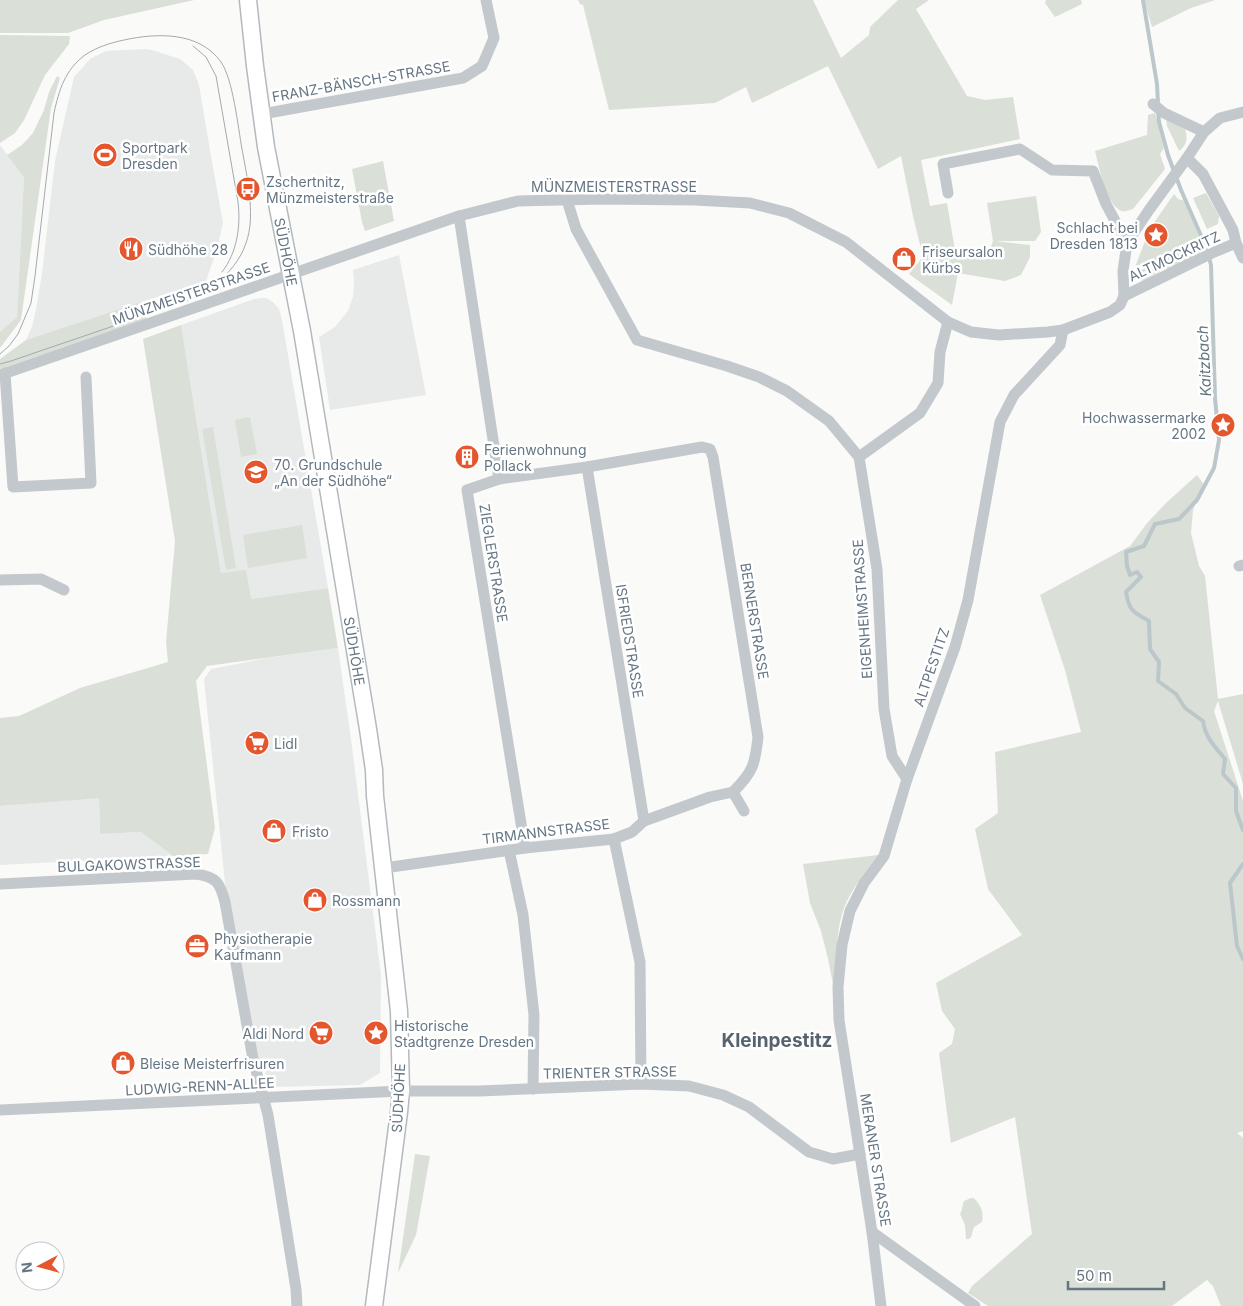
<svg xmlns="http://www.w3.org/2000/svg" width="1243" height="1306" viewBox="0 0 1243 1306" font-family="Inter,sans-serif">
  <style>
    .built { fill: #e8e9e9 }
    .green { fill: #dadfd7 }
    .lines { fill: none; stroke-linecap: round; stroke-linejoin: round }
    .stream { stroke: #bbc7cb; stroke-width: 4 }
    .secondary-casing { stroke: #b3babf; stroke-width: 19 }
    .street { stroke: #c3c8cc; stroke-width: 11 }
    .secondary { stroke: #fff; stroke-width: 16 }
    .tram { stroke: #a2aab0; stroke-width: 1 }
    .labels { text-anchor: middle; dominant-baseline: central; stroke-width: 5; stroke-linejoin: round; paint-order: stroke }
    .street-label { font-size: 14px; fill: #657683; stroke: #fff }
    .poi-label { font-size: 14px; fill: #657683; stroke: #fff; text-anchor: start }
    .water-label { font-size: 15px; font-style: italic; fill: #60757c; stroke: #fff }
    .district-label { font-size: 19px; font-weight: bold; fill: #57646e; stroke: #fff }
  </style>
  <rect width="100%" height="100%" fill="#fafaf8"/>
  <g class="built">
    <polygon points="145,49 152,50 180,59 193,70 199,85 211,156 223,223 217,249 206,281 26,340 32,327 36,309 42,274 55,161 74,77 90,59 106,51"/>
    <polygon points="0,145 24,177 17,317 0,332"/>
    <polygon points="399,255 426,395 330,410 319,337 335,327 348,311 353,297 354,283 353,270"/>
    <polygon points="261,298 266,298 273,302 279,309 282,320 328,588 251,599 221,573 181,325 254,299"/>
    <polygon points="338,648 351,739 381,975 380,1073 360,1085 273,1087 258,1059 225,883 204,679 211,669 267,658"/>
    <polygon points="99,797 100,834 141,832 173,856 0,865 0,806"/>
  </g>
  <g class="green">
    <polygon points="0,0 194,0 104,20 68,33 0,33"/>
    <polygon points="578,0 813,0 841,58 869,35 870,27 898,0 929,0 916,9 967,96 985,100 1013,97 1020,139 921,160 930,206 947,203 956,256 987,258 993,241 987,203 1036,196 1041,232 1035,241 995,241 1030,245 1030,257 1021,275 1005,281 958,273 952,305 909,274 923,257 913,216 901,156 878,169 828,66 752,103 746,87 715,103 609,110 583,5 580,4"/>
    <polygon points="1046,0 1081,0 1082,4 1055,17 1045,3"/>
    <polygon points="1144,0 1215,0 1191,8 1152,27"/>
    <polygon points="0,35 70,36 69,44 45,75 24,120 15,133 0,143"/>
    <polygon points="57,76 60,78 51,108 21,320 0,348 0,332 17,317 24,177 7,155 22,145 33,133 44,110 49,92"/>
    <path d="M1155,113L1164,148L1160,154L1165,169L1133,209C1130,210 1125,212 1122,211C1106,206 1099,166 1095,151L1147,135L1148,115Z"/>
    <path d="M1166,119L1185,129C1188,138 1187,145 1179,151L1167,126Z"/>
    <polygon points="383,161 394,221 365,231 362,222 352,169"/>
    <polygon points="1206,193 1219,216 1218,224 1207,229 1193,198"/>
    <polygon points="1174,194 1178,199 1184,201 1205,250 1167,270 1165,260 1158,261 1160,272 1142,281 1138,277 1135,267 1147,236 1157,240 1159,239 1161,233 1151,227"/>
    <polygon points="141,302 147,319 0,369 0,359 26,340"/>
    <polygon points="181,325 221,573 246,570 251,599 328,588 338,648 207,666 196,681 215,828 208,854 173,856 141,832 100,834 99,798 0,806 0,718 19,716 80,688 168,662 166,642 175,541 143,339"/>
    <polygon points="250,417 257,454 241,457 235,420"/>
    <polygon points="213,427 236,568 226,570 202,429"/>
    <polygon points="1197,475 1205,486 1197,500 1193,510 1191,533 1199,566 1205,576 1218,699 1243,694 1243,784 1218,701 1214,711 1243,801 1243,1131 1237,1133 1243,1138 1243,1306 1221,1306 1213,1286 1207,1280 1172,1306 988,1306 968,1293 972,1286 1032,1234 1015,1117 951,1143 939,1053 952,1044 955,1029 942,1011 936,983 1022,935 988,889 975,829 998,813 995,752 1081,732 1065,670 1040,595 1130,546 1148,522 1166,503"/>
    <polygon points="302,525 307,558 248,568 243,535"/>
    <path d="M878,855C865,872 852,888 844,908C835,932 836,968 835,994L828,959L821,931L810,903L803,864Z"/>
    <polygon points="415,1154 430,1156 416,1235 398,1273"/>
    <path d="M971,1198H974C981,1206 984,1212 982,1222L974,1227L971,1237L969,1239H966L965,1225L960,1214C963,1209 962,1205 964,1201Z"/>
  </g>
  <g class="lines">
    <g class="stream">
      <polyline points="1143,0 1157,84 1158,104"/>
      <path d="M1158,111L1159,122L1168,155L1181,190L1206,247L1211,265L1215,398L1219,440L1214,468L1197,500L1179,519L1155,524L1144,546L1126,552L1127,566L1130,575L1137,572L1141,577L1126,592C1129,611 1133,612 1149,621L1150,649L1159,662L1158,681L1176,694L1185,708L1203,721C1205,737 1215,747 1225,759L1223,774L1236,788V811L1243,830"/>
      <polyline points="1243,864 1230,883 1237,946 1243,959"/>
    </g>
    <defs>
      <g id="secondary">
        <path id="s1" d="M248,0L255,66L266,147L302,331L368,729L374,770L375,796L399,1011L401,1091L399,1112L374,1306"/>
      </g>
    </defs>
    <use href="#secondary" class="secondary-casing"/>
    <g class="street">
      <polyline points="1153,104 1164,113 1204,132"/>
      <polyline points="262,114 463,78 482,66 494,38 486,0"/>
      <polyline points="1187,158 1203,174 1233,230 1236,243 1243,258"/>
      <polyline points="948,193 943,164 1020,149 1052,170 1093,171 1106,204 1127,243"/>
      <polyline points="567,200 576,229 637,340 727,366 759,377 787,391 829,421 859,457 877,569 884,709 892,756 907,779"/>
      <polyline points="459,216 499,479"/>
      <polyline points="1124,296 1212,253 1236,243"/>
      <polyline points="5,373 13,487 91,483 86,377"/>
      <polyline points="0,375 459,216 518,201 601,199 695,200 750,203 789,213 846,242 948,322 971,332 999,335 1048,332 1063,330 1110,312 1120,305 1124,296 1123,271 1127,243 1149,210 1187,158 1204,132 1220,118 1243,112"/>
      <polyline points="859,457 920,413 938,383 940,352 948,322"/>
      <polyline points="587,467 644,821"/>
      <polyline points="1239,566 1243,565"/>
      <polyline points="0,580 41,579 64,590"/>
      <polyline points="733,792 744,811"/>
      <polyline points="614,839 640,962 641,1084"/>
      <path d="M525,848L467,490L499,479L587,467L702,447L710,449L713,457L758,737C755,765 753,772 733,792"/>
      <polyline points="509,850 523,915 534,1015 533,1089"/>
      <polyline points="384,868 525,848 614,839 632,832 644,821 710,797 733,792"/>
      <path d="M0,884L196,874C217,877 220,883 225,902L253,1059L268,1115L296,1289L297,1306"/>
      <polyline points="0,1110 401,1091 479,1091 641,1084 689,1086 723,1095 749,1107 809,1152 833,1159 860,1154"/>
      <polyline points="872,1232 975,1306"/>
      <polyline points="881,1306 872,1232 839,1020 838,987 842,945 850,911 864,883 884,856 907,779 955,647 968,600 1000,422 1014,395 1060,345 1063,330"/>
    </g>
    <use href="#secondary" class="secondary"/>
    <g class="tram">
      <path d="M193,46L206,57L216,76L238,202C241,226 237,253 222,272"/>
      <path d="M0,354L9,346L18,334L31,303L35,276L54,113C59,90 65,70 85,55C97,47 110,43 124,40C156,33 199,31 221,62C233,79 238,127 242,149C245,166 249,184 250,201C251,215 251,229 246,243C241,259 229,273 215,285C196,301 163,309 139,317C97,332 54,346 11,361L0,364"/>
    </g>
  </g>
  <defs>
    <symbol id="stadium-disc" viewBox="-11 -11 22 22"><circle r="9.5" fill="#e4572e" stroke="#fff"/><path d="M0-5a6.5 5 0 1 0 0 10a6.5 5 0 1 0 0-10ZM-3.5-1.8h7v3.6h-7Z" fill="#fff"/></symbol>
    <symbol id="bus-disc" viewBox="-11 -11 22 22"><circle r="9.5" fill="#e4572e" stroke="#fff"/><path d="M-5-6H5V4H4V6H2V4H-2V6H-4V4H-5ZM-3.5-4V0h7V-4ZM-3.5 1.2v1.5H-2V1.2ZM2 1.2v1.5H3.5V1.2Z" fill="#fff"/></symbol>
    <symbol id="sight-disc" viewBox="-11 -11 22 22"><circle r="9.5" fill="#e4572e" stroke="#fff"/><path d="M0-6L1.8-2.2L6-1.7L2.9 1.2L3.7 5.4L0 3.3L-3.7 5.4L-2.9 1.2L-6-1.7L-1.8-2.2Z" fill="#fff"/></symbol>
    <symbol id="restaurant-disc" viewBox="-11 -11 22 22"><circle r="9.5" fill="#e4572e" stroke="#fff"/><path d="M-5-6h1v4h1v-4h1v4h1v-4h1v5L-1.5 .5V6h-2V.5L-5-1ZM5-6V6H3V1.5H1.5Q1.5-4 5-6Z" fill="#fff"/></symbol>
    <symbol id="shop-disc" viewBox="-11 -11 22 22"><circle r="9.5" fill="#e4572e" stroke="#fff"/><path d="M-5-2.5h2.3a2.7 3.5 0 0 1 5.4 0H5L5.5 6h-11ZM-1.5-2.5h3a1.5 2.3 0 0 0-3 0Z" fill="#fff"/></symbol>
    <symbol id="building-disc" viewBox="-11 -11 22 22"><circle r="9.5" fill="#e4572e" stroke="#fff"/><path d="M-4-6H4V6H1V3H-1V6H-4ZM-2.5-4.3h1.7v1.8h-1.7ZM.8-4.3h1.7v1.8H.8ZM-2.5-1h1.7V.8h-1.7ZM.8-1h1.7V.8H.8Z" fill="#fff"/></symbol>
    <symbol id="school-disc" viewBox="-11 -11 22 22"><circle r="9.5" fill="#e4572e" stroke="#fff"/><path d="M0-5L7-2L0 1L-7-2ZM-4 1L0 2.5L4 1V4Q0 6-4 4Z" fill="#fff"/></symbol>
    <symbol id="supermarket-disc" viewBox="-11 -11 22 22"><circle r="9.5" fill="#e4572e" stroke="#fff"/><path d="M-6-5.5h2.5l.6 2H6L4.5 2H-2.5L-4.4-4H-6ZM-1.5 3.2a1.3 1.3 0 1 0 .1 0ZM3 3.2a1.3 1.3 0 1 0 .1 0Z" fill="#fff"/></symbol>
    <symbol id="office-disc" viewBox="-11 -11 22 22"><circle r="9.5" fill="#e4572e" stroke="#fff"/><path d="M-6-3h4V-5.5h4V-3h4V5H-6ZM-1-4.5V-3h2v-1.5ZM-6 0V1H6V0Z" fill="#fff"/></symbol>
  </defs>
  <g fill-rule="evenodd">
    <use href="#stadium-disc" x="91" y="141" width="28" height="28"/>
    <use href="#bus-disc" x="234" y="175" width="28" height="28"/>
    <use href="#sight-disc" x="1142" y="221" width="28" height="28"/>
    <use href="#restaurant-disc" x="117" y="235" width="28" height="28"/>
    <use href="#shop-disc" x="890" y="245" width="28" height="28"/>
    <use href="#sight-disc" x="1209" y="411" width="28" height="28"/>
    <use href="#building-disc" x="453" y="443" width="28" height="28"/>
    <use href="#school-disc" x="242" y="458" width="28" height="28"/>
    <use href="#supermarket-disc" x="243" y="729" width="28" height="28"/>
    <use href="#shop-disc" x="260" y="817" width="28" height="28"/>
    <use href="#shop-disc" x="301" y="886" width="28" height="28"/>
    <use href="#office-disc" x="183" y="932" width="28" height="28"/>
    <use href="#supermarket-disc" x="307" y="1019" width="28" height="28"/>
    <use href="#sight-disc" x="362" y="1019" width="28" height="28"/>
    <use href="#shop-disc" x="109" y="1049" width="28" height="28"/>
  </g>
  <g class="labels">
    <g class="street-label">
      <text transform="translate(361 81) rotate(-10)">FRANZ-BÄNSCH-STRASSE</text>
      <text x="614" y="186">MÜNZMEISTERSTRASSE</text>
      <text stroke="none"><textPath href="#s1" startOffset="255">SÜDHÖHE</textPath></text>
      <text transform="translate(1174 256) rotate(-25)">ALTMOCKRITZ</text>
      <text transform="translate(191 293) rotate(-19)">MÜNZMEISTERSTRASSE</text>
      <text transform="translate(494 563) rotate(81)">ZIEGLERSTRASSE</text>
      <text transform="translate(862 609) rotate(-94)">EIGENHEIMSTRASSE</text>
      <text transform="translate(755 621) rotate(81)">BERNERSTRASSE</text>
      <text transform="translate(630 641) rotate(81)">ISFRIEDSTRASSE</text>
      <text stroke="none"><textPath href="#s1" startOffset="660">SÜDHÖHE</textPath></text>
      <text transform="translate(931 667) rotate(-71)">ALTPESTITZ</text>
      <text transform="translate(546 831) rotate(-7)">TIRMANNSTRASSE</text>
      <text transform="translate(129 864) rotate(-2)">BULGAKOWSTRASSE</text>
      <text transform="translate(610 1072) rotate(-1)">TRIENTER STRASSE</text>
      <text transform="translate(200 1086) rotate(-3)">LUDWIG-RENN-ALLEE</text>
      <text transform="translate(398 1098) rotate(-87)">SÜDHÖHE</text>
      <text transform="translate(876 1160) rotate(81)">MERANER STRASSE</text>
    </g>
    <g class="poi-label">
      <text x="122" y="147">Sportpark<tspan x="122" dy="16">Dresden</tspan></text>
      <text x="266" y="181">Zschertnitz,<tspan x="266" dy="16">Münzmeisterstraße</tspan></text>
      <text x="1138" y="227" text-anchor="end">Schlacht bei<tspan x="1138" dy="16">Dresden 1813</tspan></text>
      <text x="148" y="249">Südhöhe 28</text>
      <text x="922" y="251">Friseursalon<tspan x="922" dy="16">Kürbs</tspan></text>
      <text x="1206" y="417" text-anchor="end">Hochwassermarke<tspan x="1206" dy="16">2002</tspan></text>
      <text x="484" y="449">Ferienwohnung<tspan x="484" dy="16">Pollack</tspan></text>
      <text x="274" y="464">70. Grundschule<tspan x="274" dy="16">„An der Südhöhe“</tspan></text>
      <text x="274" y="743">Lidl</text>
      <text x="292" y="831">Fristo</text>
      <text x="332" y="900">Rossmann</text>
      <text x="214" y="938">Physiotherapie<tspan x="214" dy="16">Kaufmann</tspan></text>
      <text x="394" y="1025">Historische<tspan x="394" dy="16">Stadtgrenze Dresden</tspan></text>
      <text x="304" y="1033" text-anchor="end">Aldi Nord</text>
      <text x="140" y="1063">Bleise Meisterfrisuren</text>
    </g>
    <g class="water-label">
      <text transform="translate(1204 361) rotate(-93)">Kaitzbach</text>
    </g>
    <g class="district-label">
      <text x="777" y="1040">Kleinpestitz</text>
    </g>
  </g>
  <g transform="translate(40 1266) rotate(264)"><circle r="24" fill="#ffffff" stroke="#c1c8cd"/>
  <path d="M0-4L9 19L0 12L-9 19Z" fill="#e4572e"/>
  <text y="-8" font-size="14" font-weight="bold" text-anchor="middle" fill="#657683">N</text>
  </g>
  <path d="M1068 1281v8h96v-8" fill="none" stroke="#657683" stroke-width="2.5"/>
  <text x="1076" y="1281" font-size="15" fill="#657683" stroke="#ffffff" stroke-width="4" paint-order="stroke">50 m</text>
</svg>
